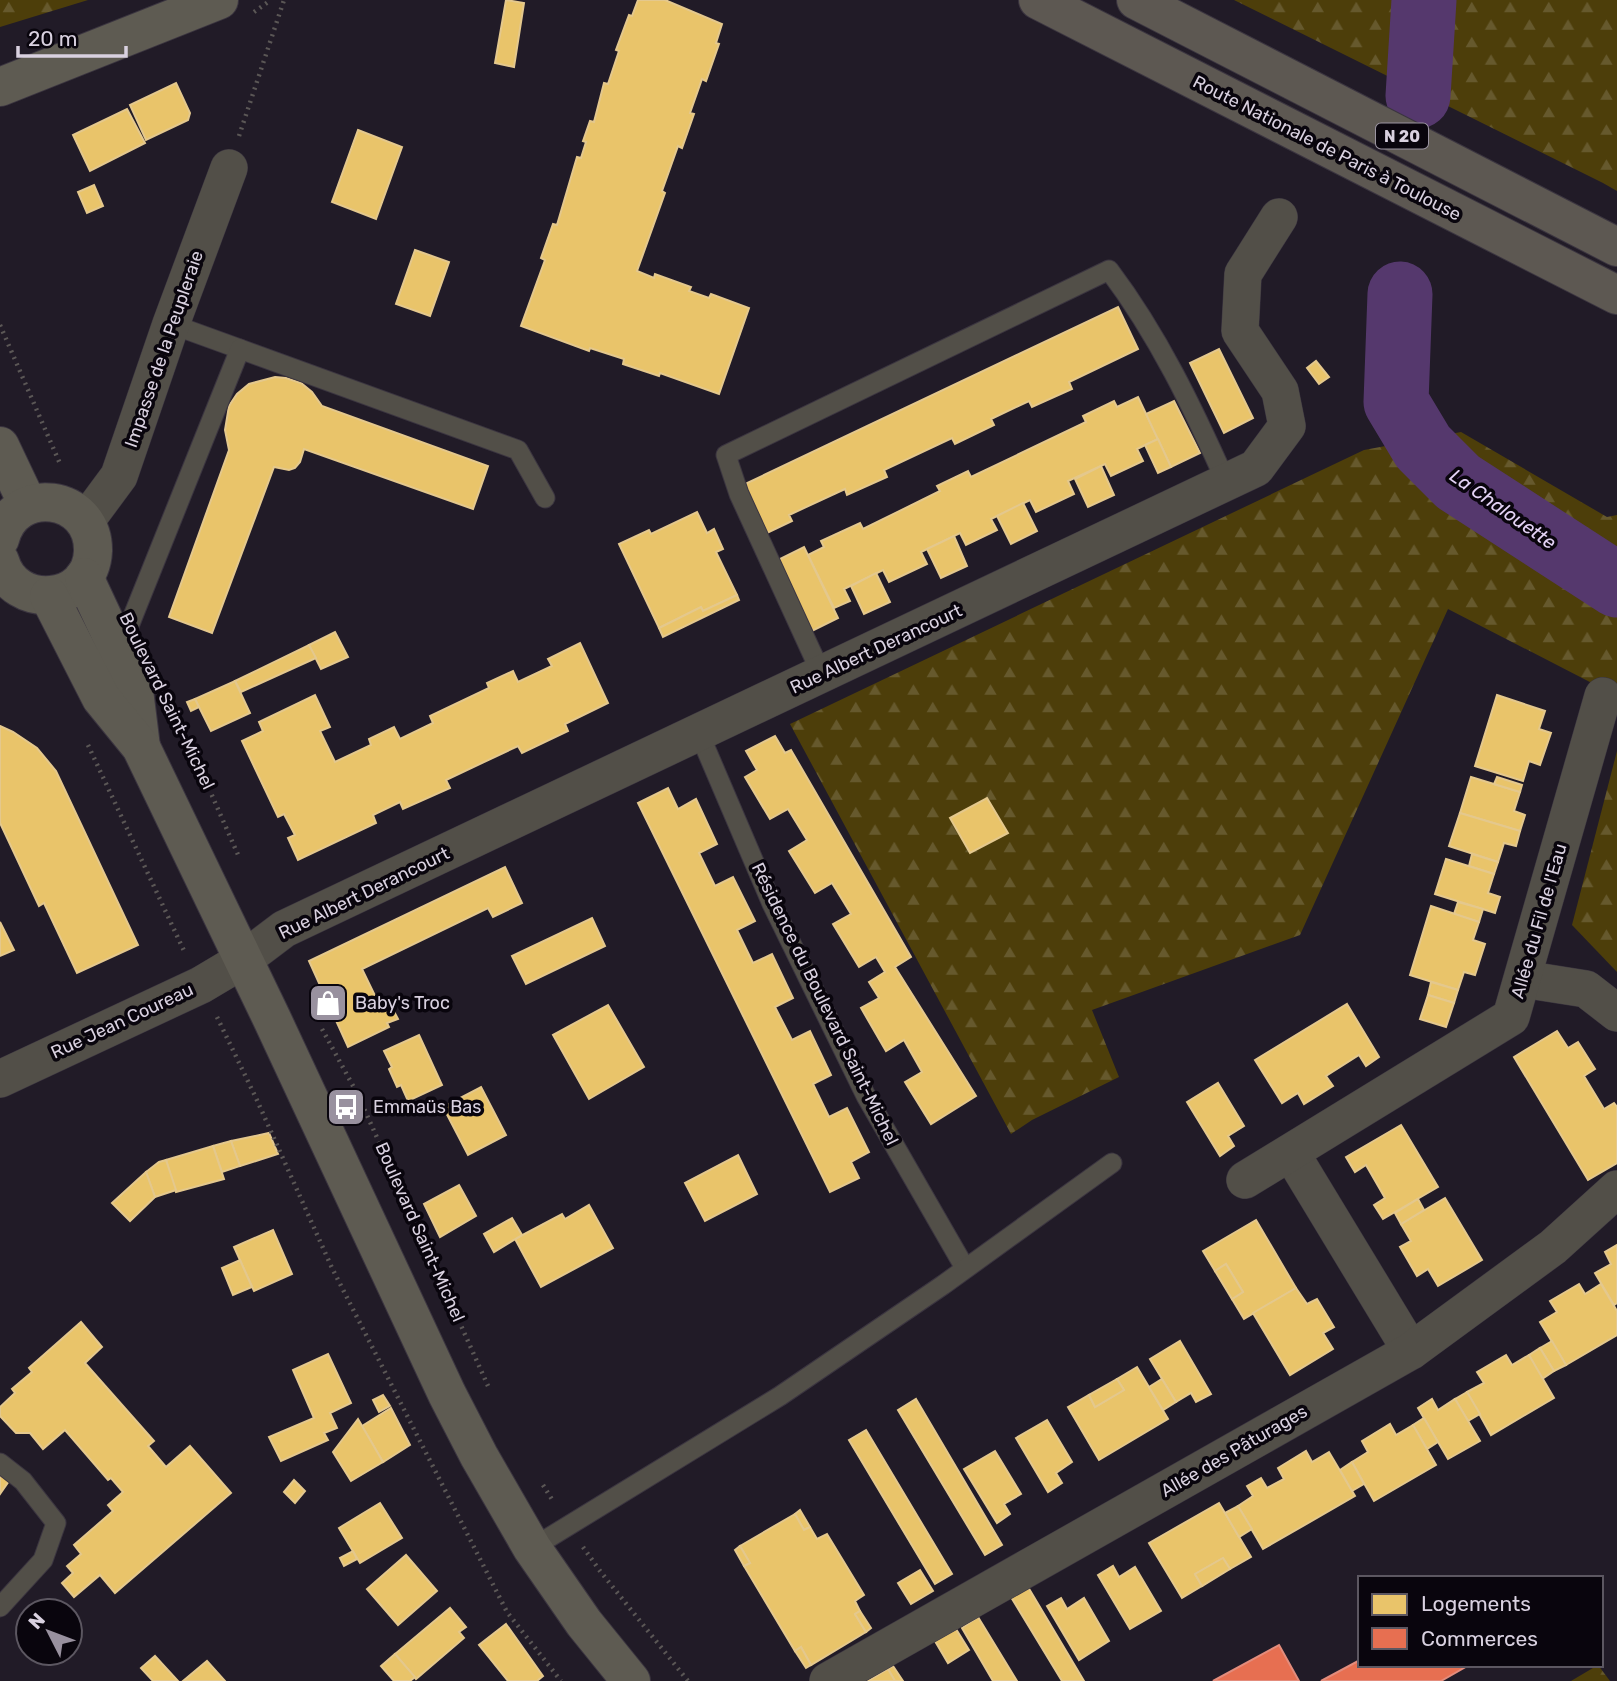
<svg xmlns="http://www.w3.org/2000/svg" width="1617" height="1681" viewBox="0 0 1617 1681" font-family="Rubik,sans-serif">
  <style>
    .forest { fill: url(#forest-firs) }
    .homes { fill: #e9c46a; stroke: #e4c88d; stroke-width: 2 }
    .shops { fill: #e76f51; stroke: #e38c7c; stroke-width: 2 }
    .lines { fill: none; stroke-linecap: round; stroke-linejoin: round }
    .river { stroke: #55386d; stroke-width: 65 }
    .service-casing { stroke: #3b3540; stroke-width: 21 }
    .minor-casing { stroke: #3b3540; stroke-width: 38 }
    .secondary-casing { stroke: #3b3540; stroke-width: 40 }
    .primary-casing { stroke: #3b3540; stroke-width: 40 }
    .path { stroke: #5b5756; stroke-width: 4.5; stroke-dasharray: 2 5; stroke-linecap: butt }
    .service { stroke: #524f48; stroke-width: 19 }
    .minor { stroke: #524f48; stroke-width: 37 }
    .secondary { stroke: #5e5b52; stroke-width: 38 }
    .primary { stroke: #5d5852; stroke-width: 38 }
    .labels { text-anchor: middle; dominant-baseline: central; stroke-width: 7; stroke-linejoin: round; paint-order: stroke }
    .shield { fill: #09050d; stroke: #9b94a1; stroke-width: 2 }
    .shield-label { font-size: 16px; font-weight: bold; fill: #d9d1e0 }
    .street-label { font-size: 18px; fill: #d9d1e0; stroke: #09050d }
    .poi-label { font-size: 18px; fill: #d9d1e0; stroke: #09050d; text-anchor: start }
    .water-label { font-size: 19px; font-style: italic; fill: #e4d3f6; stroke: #09050d }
  </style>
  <defs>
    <pattern id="forest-firs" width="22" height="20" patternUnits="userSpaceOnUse" patternTransform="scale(1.75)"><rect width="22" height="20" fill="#4d3e0a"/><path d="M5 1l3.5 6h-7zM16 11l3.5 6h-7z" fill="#66592d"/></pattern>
  </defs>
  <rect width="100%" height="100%" fill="#211b27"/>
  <g class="forest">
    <polygon points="0,0 88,0 0,27"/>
    <polygon points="1234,0 1617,0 1617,191 1603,183"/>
    <polygon points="1461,432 1607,517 1617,515 1617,696 1448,609 1300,935 1092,1010 1119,1077 1032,1120 1011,1134 790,724 1364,450"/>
    <polygon points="1617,751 1617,972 1572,925"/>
    <polygon points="1598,1665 1610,1681 1571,1681"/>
  </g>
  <g class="homes">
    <polygon points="506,0 524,3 514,67 495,63"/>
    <polygon points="638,0 665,0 722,24 716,43 719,44 706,81 702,79 690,113 694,114 682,148 678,146 662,191 665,193 637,271 654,278 655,274 691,287 689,291 709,298 711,294 749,308 719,394 660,373 659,376 623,364 624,359 590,348 589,351 521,326 545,260 541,258 553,224 557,225 577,157 581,158 586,142 583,141 590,121 594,122 604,83 608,84 619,51 616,50 629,15 632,16"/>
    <polygon points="176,83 190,113 188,120 146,140 130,105"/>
    <polygon points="127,109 145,143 90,171 73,135"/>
    <polygon points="358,130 402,147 376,219 332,202"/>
    <polygon points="94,185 103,206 87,213 78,192"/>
    <polygon points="415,250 449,262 430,316 396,304"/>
    <polygon points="1118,307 1138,349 1069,382 1072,389 1032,407 1029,401 991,419 994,425 955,444 952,438 884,470 887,477 847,495 845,489 789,515 792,521 765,534 743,485"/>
    <polygon points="1219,349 1253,418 1224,433 1190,363"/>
    <polygon points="1316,361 1329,377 1319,384 1307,368"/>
    <polygon points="275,377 286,378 301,383 312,392 322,406 488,466 473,509 304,449 300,462 295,468 289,470 274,467 212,633 169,617 229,450 225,430 229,406 237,394 249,384"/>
    <polygon points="1138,397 1158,439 1137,449 1143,461 1111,476 1105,464 1068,481 1074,494 1036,512 1030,500 991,519 997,530 966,545 960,533 921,552 927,564 889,582 883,570 844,589 850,601 834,608 808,555 824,547 821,541 860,523 863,529 940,491 937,486 968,471 971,477 1086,422 1083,416 1114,401 1117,407"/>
    <polygon points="1377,398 1383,411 1372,416 1366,404"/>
    <polygon points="1174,401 1200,453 1171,467 1146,414"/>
    <polygon points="1158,439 1171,467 1158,473 1145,445"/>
    <polygon points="1101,466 1114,495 1088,507 1075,479"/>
    <polygon points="1023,503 1037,531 1011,544 997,516"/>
    <polygon points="697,512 707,533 714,529 723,549 716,552 737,595 703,611 701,607 659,628 619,544 649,530 651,534"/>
    <polygon points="954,536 967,566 941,578 927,549"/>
    <polygon points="804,547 838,618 808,633 776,561"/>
    <polygon points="876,573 890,602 864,614 851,586"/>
    <polygon points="737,595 739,600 663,637 659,628 701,607 703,611"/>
    <polygon points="335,632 348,657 321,669 309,645"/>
    <polygon points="580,643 608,703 565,724 568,731 522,753 518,746 446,780 450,788 403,809 400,802 373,815 376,823 298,860 288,838 295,835 284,814 278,817 242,741 263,731 259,722 315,695 330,727 320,731 335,762 371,745 369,739 394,727 400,739 433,723 430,716 489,688 487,683 513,671 518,682 552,666 548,659"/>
    <polygon points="309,645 316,658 241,692 235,681"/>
    <polygon points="235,681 250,713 211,731 195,699"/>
    <polygon points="1497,695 1545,711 1539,729 1551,733 1540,765 1529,761 1523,781 1475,766"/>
    <polygon points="195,699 199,707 191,711 187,702"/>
    <polygon points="0,726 13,732 37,748 56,771 138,945 77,973 44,903 39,906 0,823"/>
    <polygon points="775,736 785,753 791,750 911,957 895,967 976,1096 931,1124 905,1082 922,1072 904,1040 886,1051 861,1008 879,998 869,982 885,972 876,957 859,967 833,924 851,914 832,883 815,893 789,851 807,840 788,809 770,819 745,777 757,770 746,751"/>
    <polygon points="1471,777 1520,792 1514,811 1525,815 1520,831 1460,813"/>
    <polygon points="1497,777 1522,785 1520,792 1494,784"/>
    <polygon points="668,788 678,809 696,799 717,844 699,853 715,886 733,877 755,921 737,930 753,963 772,954 793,998 775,1007 792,1040 810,1031 831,1075 813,1084 829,1117 847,1108 869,1152 851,1162 859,1178 830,1192 638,803"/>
    <polygon points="987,798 1008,833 970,853 950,818"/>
    <polygon points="1460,813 1520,831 1516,846 1504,843 1498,862 1449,846"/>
    <polygon points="1472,854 1498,862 1494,874 1469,866"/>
    <polygon points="1446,859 1494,874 1488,893 1500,897 1495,913 1435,894"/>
    <polygon points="505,867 522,903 493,917 488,908 362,969 379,1004 388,1000 398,1019 387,1023 389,1027 348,1047 309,961"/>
    <polygon points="1458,902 1483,909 1479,922 1454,914"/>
    <polygon points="1431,906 1479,922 1473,940 1485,944 1475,975 1464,972 1458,990 1410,975"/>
    <polygon points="592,918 605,946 526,984 512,956"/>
    <polygon points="0,922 14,950 0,956"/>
    <polygon points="1431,982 1458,990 1454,1003 1428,995"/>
    <polygon points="1428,995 1454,1003 1446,1027 1420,1019"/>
    <polygon points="1347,1004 1379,1057 1366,1066 1359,1055 1326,1076 1333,1086 1304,1104 1298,1093 1282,1103 1255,1060"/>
    <polygon points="608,1005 644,1067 589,1099 553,1035"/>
    <polygon points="1557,1031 1568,1048 1578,1042 1595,1069 1584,1076 1604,1109 1614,1103 1617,1107 1617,1163 1588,1180 1514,1057"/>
    <polygon points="419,1035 442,1085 408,1101 401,1085 397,1087 389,1069 392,1067 384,1051"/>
    <polygon points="1218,1083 1244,1126 1228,1136 1234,1146 1220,1156 1187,1102"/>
    <polygon points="481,1087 506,1135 468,1155 443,1107"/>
    <polygon points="1401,1125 1438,1187 1383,1219 1374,1205 1385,1198 1366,1165 1355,1172 1346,1157"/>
    <polygon points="269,1133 278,1154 240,1166 231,1141"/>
    <polygon points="231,1141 240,1166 222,1172 213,1146"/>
    <polygon points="213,1146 224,1179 176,1192 166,1160"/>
    <polygon points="738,1155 757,1194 705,1221 685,1183"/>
    <polygon points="166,1160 176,1190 155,1197 146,1172 159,1162"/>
    <polygon points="146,1172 155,1197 130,1221 112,1203"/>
    <polygon points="459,1185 476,1216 440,1237 424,1204"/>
    <polygon points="1445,1198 1482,1260 1438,1286 1428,1269 1417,1276 1400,1247 1411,1241 1401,1224"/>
    <polygon points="1418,1199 1424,1210 1401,1224 1395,1213"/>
    <polygon points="589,1205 613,1248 541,1287 515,1239 562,1214 565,1219"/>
    <polygon points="512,1218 522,1235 494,1252 484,1234"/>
    <polygon points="1256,1220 1296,1288 1244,1319 1232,1299 1243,1292 1226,1264 1215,1271 1203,1251"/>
    <polygon points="273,1230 292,1274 254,1291 234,1247"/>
    <polygon points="1617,1245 1617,1303 1614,1305 1595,1273 1611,1264 1605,1252"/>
    <polygon points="240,1260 252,1287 233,1295 222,1268"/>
    <polygon points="1226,1264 1243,1292 1232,1299 1215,1271"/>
    <polygon points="1579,1284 1585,1294 1601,1284 1617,1311 1617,1335 1566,1365 1540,1322 1557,1312 1550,1301"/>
    <polygon points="1296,1288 1307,1304 1317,1299 1334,1327 1323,1333 1333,1349 1290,1375 1253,1313"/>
    <polygon points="81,1322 102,1347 85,1363 154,1441 148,1446 166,1467 190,1446 231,1493 115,1593 100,1575 74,1597 62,1583 73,1573 67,1566 81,1554 74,1545 113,1511 108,1505 123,1492 111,1478 108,1480 65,1430 43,1449 30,1433 16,1433 0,1416 0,1407 15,1393 12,1389 32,1372 29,1368"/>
    <polygon points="1180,1341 1211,1394 1196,1402 1191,1393 1176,1402 1150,1359"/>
    <polygon points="1552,1341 1566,1365 1554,1371 1540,1348"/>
    <polygon points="1540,1348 1554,1371 1542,1379 1529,1355"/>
    <polygon points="328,1354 351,1403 330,1413 337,1428 324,1433 328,1440 281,1461 269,1437 314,1418 293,1370"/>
    <polygon points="1506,1355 1512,1365 1529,1355 1554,1398 1491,1435 1467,1392 1484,1383 1477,1372"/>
    <polygon points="1137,1367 1168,1419 1099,1460 1068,1407 1089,1395 1095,1407 1124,1390 1117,1379"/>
    <polygon points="1117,1379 1124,1390 1095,1407 1089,1395"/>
    <polygon points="1162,1379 1176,1402 1163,1410 1149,1387"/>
    <polygon points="1467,1392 1480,1414 1468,1421 1455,1399"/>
    <polygon points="383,1395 390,1406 379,1412 373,1400"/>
    <polygon points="916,1399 1002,1545 985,1555 898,1410"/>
    <polygon points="1432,1399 1438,1410 1455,1399 1480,1441 1448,1459 1418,1408"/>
    <polygon points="391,1408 410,1445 383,1462 362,1426"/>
    <polygon points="1424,1418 1438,1442 1427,1449 1413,1425"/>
    <polygon points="358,1419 383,1462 351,1481 333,1452"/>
    <polygon points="1047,1420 1072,1462 1056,1473 1062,1483 1048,1492 1016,1438"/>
    <polygon points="1390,1424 1396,1435 1413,1425 1436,1465 1374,1501 1352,1462 1368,1452 1362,1441"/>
    <polygon points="866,1430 952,1574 935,1584 849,1440"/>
    <polygon points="995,1451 1021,1494 1004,1504 1010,1514 997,1523 964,1469"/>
    <polygon points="1306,1451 1312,1462 1329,1452 1355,1496 1263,1549 1238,1506 1253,1496 1247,1486 1261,1478 1267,1488 1284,1479 1278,1468"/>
    <polygon points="1352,1462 1364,1484 1352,1491 1340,1470"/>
    <polygon points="0,1475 9,1481 0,1494"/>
    <polygon points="294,1480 305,1491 295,1503 284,1492"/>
    <polygon points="380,1503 402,1538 360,1563 339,1528"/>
    <polygon points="1219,1503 1251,1557 1230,1569 1223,1558 1195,1574 1202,1586 1182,1598 1149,1543"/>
    <polygon points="1238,1506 1252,1529 1239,1537 1225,1513"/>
    <polygon points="800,1510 810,1527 804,1530 795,1514"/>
    <polygon points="795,1514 804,1530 810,1527 817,1539 827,1534 864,1595 855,1601 860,1611 855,1614 866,1632 811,1665 801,1647 795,1651 744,1566 750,1563 740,1546"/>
    <polygon points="740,1546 750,1563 744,1566 735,1550"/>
    <polygon points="353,1551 357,1559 344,1566 340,1558"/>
    <polygon points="406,1555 437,1591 398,1625 367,1589"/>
    <polygon points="1223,1558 1230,1569 1202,1586 1195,1574"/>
    <polygon points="1113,1566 1119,1577 1135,1567 1161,1611 1130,1629 1098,1575"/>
    <polygon points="920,1570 933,1591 911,1604 898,1583"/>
    <polygon points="1028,1587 1084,1681 1062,1681 1011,1597"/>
    <polygon points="1061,1598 1067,1609 1084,1598 1109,1641 1079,1660 1047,1606"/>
    <polygon points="450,1608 466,1627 459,1632 464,1638 416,1679 395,1654"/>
    <polygon points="860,1611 871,1628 866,1632 855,1614"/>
    <polygon points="978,1617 1017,1681 993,1681 962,1628"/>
    <polygon points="506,1624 543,1676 537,1681 508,1681 479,1645"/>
    <polygon points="956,1629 969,1650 948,1663 935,1641"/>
    <polygon points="801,1647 811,1665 806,1668 795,1651"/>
    <polygon points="395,1654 415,1677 410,1681 394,1681 381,1666"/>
    <polygon points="155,1656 178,1681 153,1681 141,1668"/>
    <polygon points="207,1661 225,1681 183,1681"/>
    <polygon points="893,1666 903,1681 895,1681 888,1669"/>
    <polygon points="888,1669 895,1681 868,1681"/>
  </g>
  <g class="shops">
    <polygon points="1279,1645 1299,1681 1213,1681"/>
    <polygon points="1360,1660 1360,1665 1469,1665 1441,1681 1321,1681"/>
  </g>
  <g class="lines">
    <g class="river">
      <polyline points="1418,96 1424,0"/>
      <polyline points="1400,294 1396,402 1423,447 1458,482 1617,585"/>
    </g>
    <defs>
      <g id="service">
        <polyline points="171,324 240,349"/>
        <polyline points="119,651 240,349 518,450 545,498"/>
        <path d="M822,675L739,494L726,455L1109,270C1158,335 1193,408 1226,482"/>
        <polyline points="699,733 772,904 866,1096 965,1268"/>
        <polyline points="0,1463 23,1481 56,1523 43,1560 0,1607"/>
        <polyline points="532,1548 780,1396 943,1285 1112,1163"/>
      </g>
      <g id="minor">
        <polyline points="85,522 119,476 171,324 229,168"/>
        <polyline points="1523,979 1586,989 1617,1013"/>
        <polyline points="0,1079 201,985 243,960 284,929 1256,468 1287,426 1280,391 1240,331 1243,274 1279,217"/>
        <polyline points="1291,1153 1411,1351"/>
        <polyline points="1245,1180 1511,1017 1603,696"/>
        <polyline points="828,1681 1411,1351 1553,1247 1617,1189"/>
      </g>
      <g id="secondary">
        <polyline points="0,87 219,0"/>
        <polyline points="0,446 28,505"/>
        <path d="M0,539C14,483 94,494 93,551C91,605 14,611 0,561"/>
        <polyline points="84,577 133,682 141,747"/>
        <polyline points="49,596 101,698 141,747 272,1019 447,1394 479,1456 532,1548 584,1623 631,1681"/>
      </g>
      <g id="primary">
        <polyline points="1038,0 1617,295"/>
        <polyline points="1136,0 1617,247"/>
      </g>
    </defs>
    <use href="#service" class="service-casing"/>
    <use href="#minor" class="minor-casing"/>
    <use href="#secondary" class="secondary-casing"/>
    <use href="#primary" class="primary-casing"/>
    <g class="path">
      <polyline points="254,12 271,0"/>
      <polyline points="239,136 284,0"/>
      <polyline points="0,325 61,466"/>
      <polyline points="178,718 239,857"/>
      <polyline points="88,745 185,953"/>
      <polyline points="217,1017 256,1098 332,1268 507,1612 561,1681"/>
      <polyline points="322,1029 358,1095 488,1386"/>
      <polyline points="543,1485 553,1501"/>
      <polyline points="583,1547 600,1571 688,1681"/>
    </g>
    <use href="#service" class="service"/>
    <use href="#minor" class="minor"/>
    <use href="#secondary" class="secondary"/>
    <use href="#primary" class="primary"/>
  </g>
  <defs>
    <symbol id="shop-square" viewBox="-11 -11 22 22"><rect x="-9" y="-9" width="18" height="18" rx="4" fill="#99919f" stroke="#09050d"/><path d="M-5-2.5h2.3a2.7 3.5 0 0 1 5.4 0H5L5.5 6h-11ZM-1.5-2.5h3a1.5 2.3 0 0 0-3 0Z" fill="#fff"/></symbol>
    <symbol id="bus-square" viewBox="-11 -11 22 22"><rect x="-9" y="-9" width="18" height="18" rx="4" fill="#99919f" stroke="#09050d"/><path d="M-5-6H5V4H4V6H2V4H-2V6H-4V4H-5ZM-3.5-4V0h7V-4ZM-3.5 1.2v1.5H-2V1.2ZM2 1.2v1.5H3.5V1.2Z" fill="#fff"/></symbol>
  </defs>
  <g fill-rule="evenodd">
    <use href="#shop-square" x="306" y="981" width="44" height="44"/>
    <use href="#bus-square" x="324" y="1085" width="44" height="44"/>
  </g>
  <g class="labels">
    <rect class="shield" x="1376" y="123.5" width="52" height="25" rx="5"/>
    <g class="shield-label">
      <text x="1402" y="136">N 20</text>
    </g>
    <g class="street-label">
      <text transform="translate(1327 148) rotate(27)">Route Nationale de Paris à Toulouse</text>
      <text transform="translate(164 349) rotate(-71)">Impasse de la Peupleraie</text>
      <text transform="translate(876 649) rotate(-25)">Rue Albert Derancourt</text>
      <text transform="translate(167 701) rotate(64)">Boulevard Saint-Michel</text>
      <text transform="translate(364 893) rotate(-26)">Rue Albert Derancourt</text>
      <text transform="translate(1539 921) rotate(-74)">Allée du Fil de l'Eau</text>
      <text transform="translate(825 1004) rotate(64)">Résidence du Boulevard Saint-Michel</text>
      <text transform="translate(122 1021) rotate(-25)">Rue Jean Coureau</text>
      <text transform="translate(420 1232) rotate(66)">Boulevard Saint-Michel</text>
      <text transform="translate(1234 1451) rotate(-30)">Allée des Pâturages</text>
    </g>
    <g class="poi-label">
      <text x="355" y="1003">Baby's Troc</text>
      <text x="373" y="1107">Emmaüs Bas</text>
    </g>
    <g class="water-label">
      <text transform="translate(1503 509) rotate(35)">La Chalouette</text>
    </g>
  </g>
  <rect x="1358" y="1576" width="245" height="91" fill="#09050d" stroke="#5c5761" stroke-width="2"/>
  <rect x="1372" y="1594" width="35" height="21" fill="#e9c46a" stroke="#5c5761" stroke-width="2"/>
  <text x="1421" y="1611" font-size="21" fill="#d9d1e0">Logements</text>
  <rect x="1372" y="1628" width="35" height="21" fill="#e76f51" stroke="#5c5761" stroke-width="2"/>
  <text x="1421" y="1646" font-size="21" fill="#d9d1e0">Commerces</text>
  <g transform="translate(49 1632) rotate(312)"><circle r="33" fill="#09050d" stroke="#5c5761" stroke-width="2"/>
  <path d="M0-5L12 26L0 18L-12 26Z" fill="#99919f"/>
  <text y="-10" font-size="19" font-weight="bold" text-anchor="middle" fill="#d9d1e0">N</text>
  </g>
  <path d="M18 46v10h108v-10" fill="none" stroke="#d9d1e0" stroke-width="3.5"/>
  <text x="28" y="46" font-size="21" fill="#d9d1e0" stroke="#09050d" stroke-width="5" paint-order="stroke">20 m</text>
</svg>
